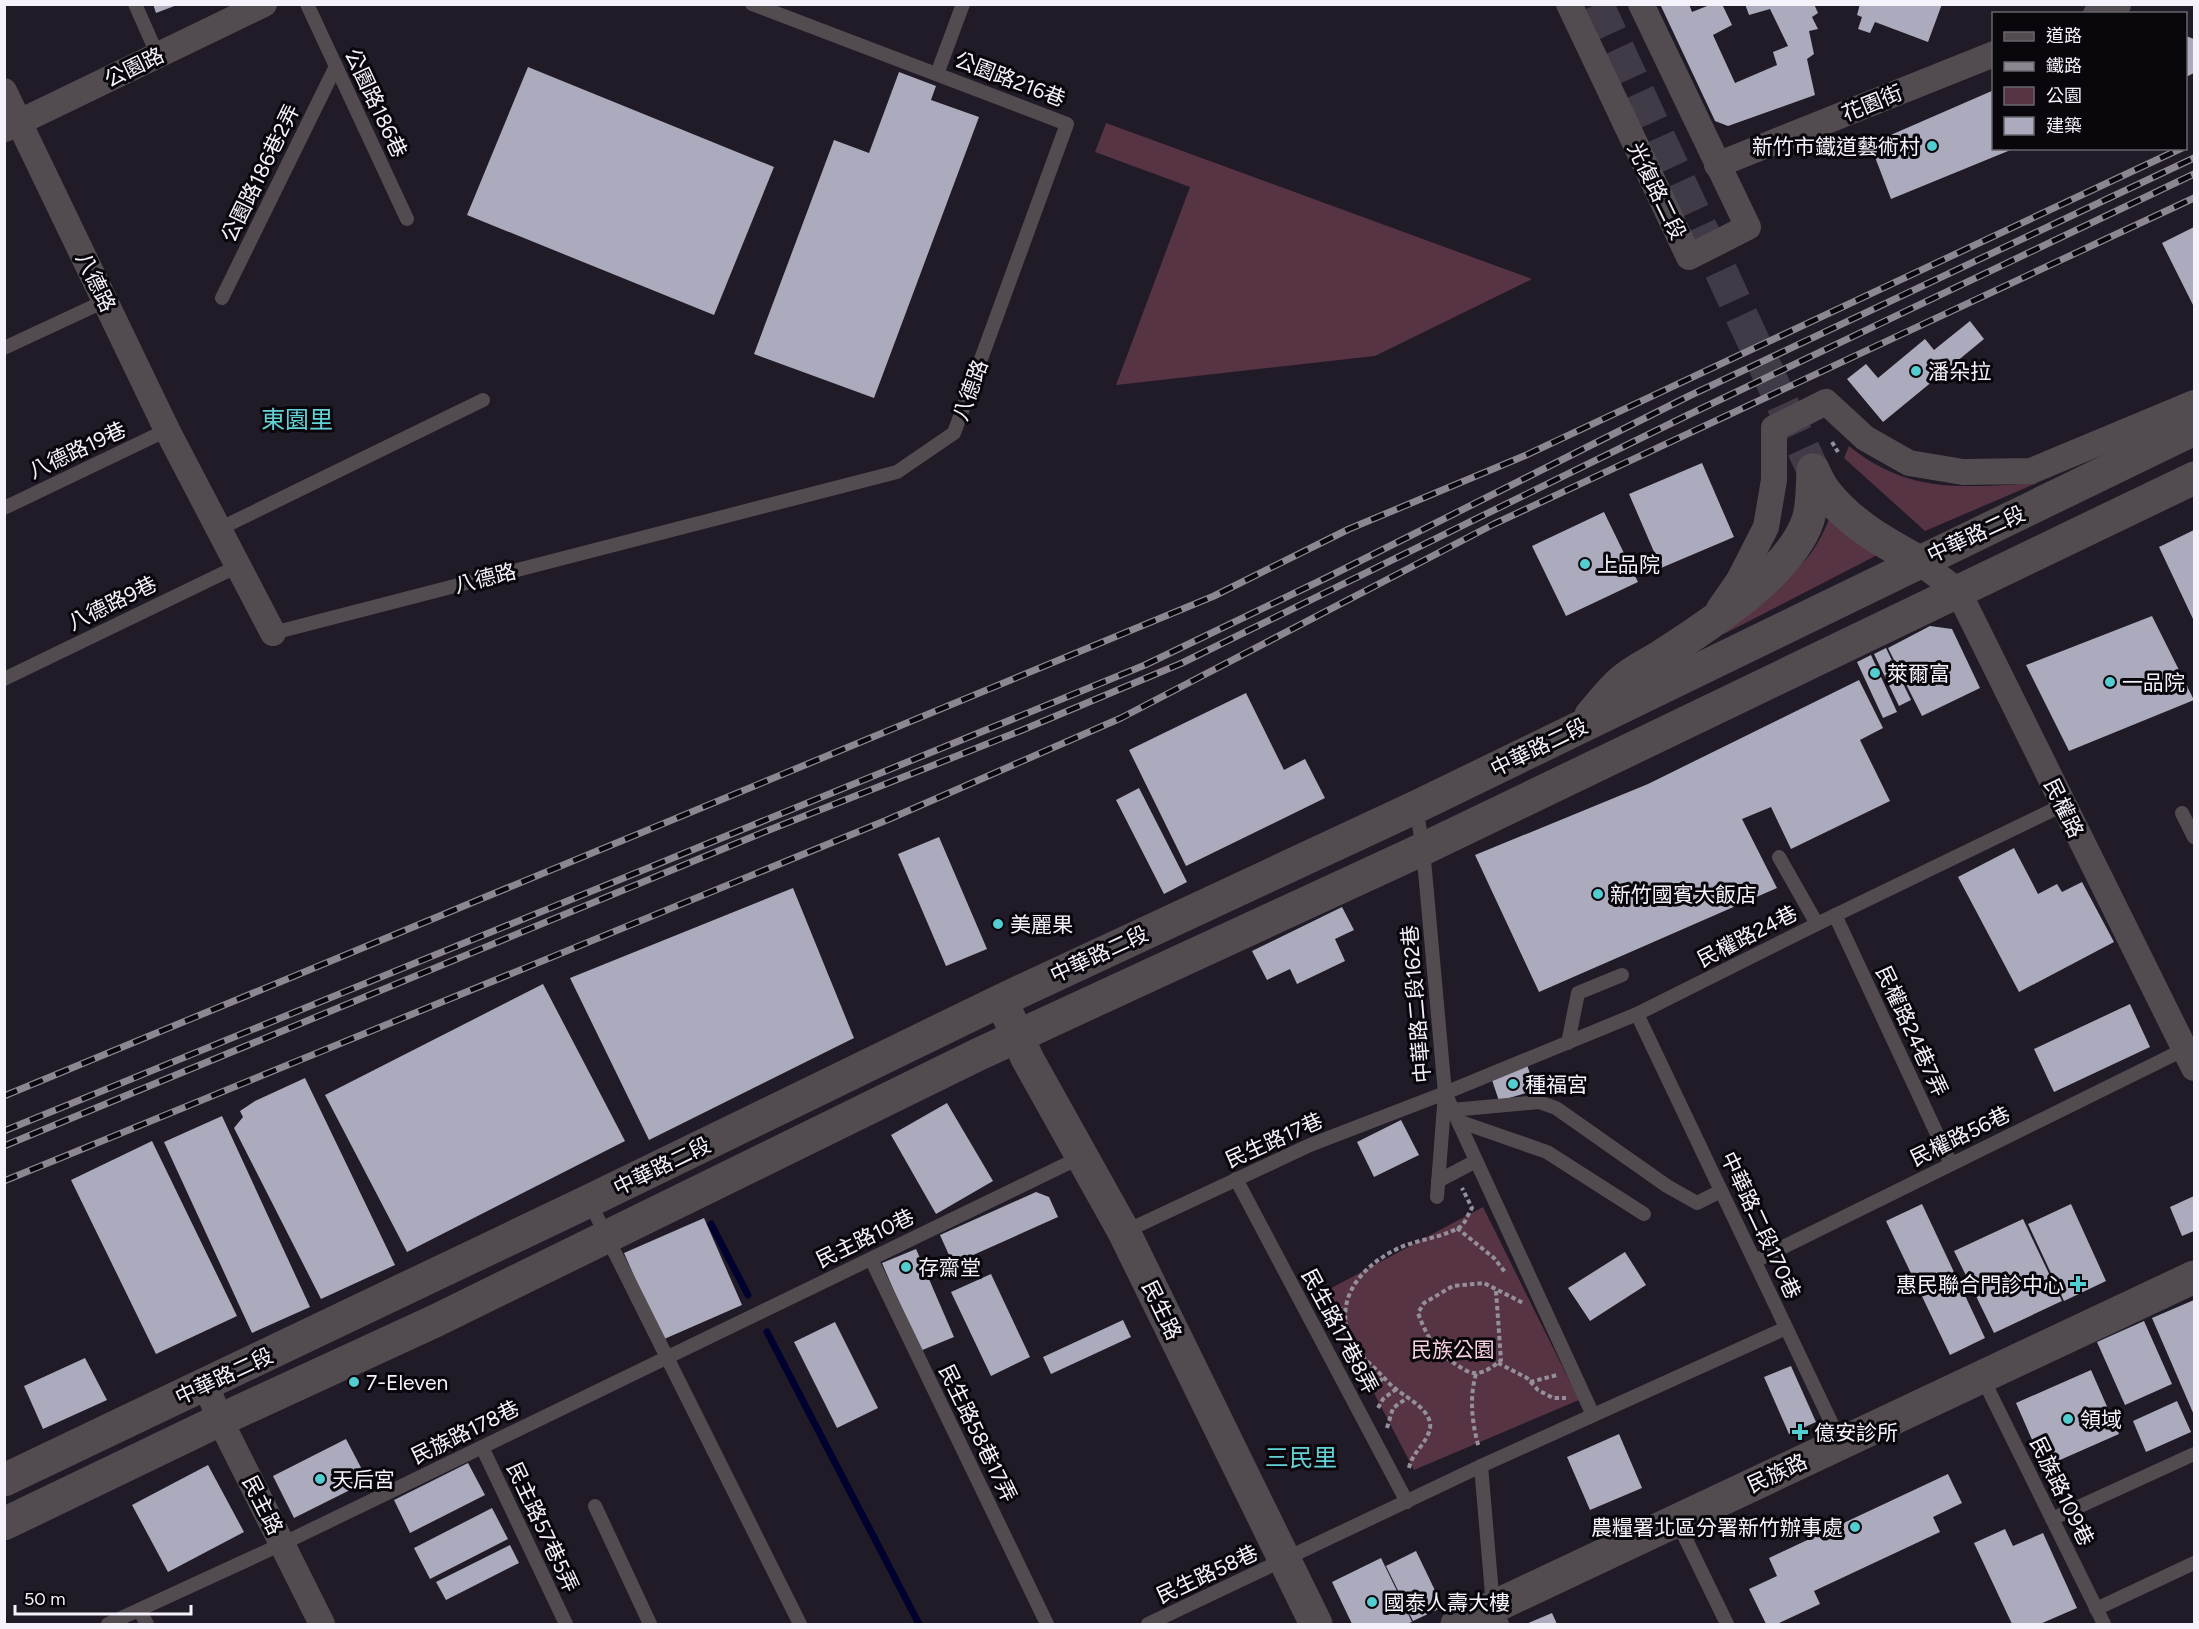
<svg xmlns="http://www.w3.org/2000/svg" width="2199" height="1629" viewBox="0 0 2199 1629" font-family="Figtree,'Noto Sans TC',sans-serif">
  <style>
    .green { fill: #573444 }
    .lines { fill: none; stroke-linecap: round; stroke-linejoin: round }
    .stream { stroke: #00012e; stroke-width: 7 }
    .building { fill: #ababbd }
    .tertiary-tunnel { stroke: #413a47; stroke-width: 33; stroke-dasharray: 33 16; stroke-linecap: butt }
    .path { stroke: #948f9a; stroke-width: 4; stroke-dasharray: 4.5 3; stroke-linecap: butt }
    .service { stroke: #524c51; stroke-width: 14 }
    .minor { stroke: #524c51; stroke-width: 26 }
    .tertiary { stroke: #524c51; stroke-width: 33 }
    .rail-casing { stroke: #8d8792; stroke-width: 7 }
    .rail { stroke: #09070c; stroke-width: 4.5; stroke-dasharray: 14; stroke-linecap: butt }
    .poi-dot { fill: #52cdd0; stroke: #09070c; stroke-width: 2 }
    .labels { text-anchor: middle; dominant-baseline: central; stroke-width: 6; stroke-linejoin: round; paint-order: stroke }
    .street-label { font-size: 21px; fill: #f6f2fb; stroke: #09070c }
    .poi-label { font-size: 21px; fill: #f6f2fb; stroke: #09070c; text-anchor: start }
    .park-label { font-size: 21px; fill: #f8d1e1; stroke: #09070c }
    .quarter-label { font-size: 24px; fill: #65d2d5; stroke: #09070c }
  </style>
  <rect width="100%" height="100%" fill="#211a27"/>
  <g class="green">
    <polygon points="1106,123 1532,279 1375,356 1116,385 1190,187 1095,152"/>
    <path d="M1849,446C1909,495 1964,487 2037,483L1925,531L1844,458Z"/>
    <path d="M1832,512L1885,551L1724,634L1723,629C1751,606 1784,585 1808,557C1818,545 1826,527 1832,512Z"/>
    <polygon points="1483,1207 1579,1400 1414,1470 1322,1293"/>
  </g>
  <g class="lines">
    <g class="stream">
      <polyline points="711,1224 748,1295"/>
      <polyline points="767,1332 919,1624"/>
    </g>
  </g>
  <g class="building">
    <polygon points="153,4 177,4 177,5 156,13"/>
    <polygon points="1660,4 1689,4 1692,12 1712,4 1722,4 1732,25 1713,35 1735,83 1777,65 1773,52 1788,46 1770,9 1749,15 1745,4 1814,4 1818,13 1812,17 1818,29 1809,31 1814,54 1807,59 1815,95 1728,126 1715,121"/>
    <polygon points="1860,4 1942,4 1928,42 1875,22 1870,33 1858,29 1862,17 1857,15"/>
    <polygon points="2186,36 2194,39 2194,73 2186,77"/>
    <polygon points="528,67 774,167 714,315 467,215"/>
    <polygon points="899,72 936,86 931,100 979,117 874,398 754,354 834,140 869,153"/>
    <polygon points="1994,90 1994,148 2013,149 1891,199 1870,144"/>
    <polygon points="2194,227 2194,307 2162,243"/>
    <polygon points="1970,321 1984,339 1883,422 1847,379 1866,364 1878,378 1925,339 1934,350"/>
    <polygon points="1702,463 1734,537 1661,568 1629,494"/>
    <polygon points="1604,512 1638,582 1566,616 1532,546"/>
    <polygon points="2194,530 2194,621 2159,547"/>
    <polygon points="2152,616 2194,700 2069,751 2026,665"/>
    <polygon points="1930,626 1952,629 1980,688 1922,716 1888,648"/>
    <polygon points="1886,648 1911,700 1899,706 1874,654"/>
    <polygon points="1871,655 1897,712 1883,718 1857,662"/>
    <polygon points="1859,680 1883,728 1860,740 1890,801 1791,849 1771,807 1742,819 1777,888 1539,992 1475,855 1648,784"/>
    <polygon points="1246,693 1284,770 1305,759 1325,798 1186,866 1129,750"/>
    <polygon points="1139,788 1187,882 1164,894 1116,800"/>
    <polygon points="939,837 987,949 946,966 898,854"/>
    <polygon points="2014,848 2038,894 2057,884 2062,892 2082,882 2114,942 2019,992 1958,877"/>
    <polygon points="793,888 854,1038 649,1140 570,978"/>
    <polygon points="1342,907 1354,930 1335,939 1345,961 1297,984 1290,969 1267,980 1252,951"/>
    <polygon points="543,984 625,1141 407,1252 325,1095"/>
    <polygon points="2130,1004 2150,1047 2054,1092 2034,1049"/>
    <polygon points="1527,1065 1536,1090 1499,1101 1491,1077"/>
    <polygon points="305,1078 395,1265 321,1299 234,1128 243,1117 240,1111 255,1101"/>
    <polygon points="947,1103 993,1181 936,1214 891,1135"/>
    <polygon points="222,1116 310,1307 252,1333 164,1142"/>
    <polygon points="1401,1120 1419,1155 1374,1177 1357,1142"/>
    <polygon points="152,1141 237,1316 156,1354 71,1180"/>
    <polygon points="1036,1192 1049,1197 1058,1217 953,1264 940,1235"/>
    <polygon points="2194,1196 2194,1231 2182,1236 2170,1207"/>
    <polygon points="1922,1204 1985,1338 1950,1355 1886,1221"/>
    <polygon points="2071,1204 2106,1281 2064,1301 2028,1224"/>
    <polygon points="704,1218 742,1305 662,1340 624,1253"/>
    <polygon points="2023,1219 2062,1301 1994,1333 1954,1251"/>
    <polygon points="916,1249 954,1337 920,1351 882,1263"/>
    <polygon points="1625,1252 1646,1285 1590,1321 1568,1288"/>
    <polygon points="991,1274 1030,1357 991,1376 951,1292"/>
    <polygon points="2194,1300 2194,1415 2152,1318"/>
    <polygon points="1123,1320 1131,1337 1051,1374 1043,1357"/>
    <polygon points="2144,1321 2172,1384 2125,1405 2097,1342"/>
    <polygon points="835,1322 878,1408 837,1428 794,1342"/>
    <polygon points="85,1358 107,1400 43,1429 24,1386"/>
    <polygon points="1791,1366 1816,1422 1789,1434 1764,1377"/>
    <polygon points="2091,1370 2119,1434 2044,1467 2016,1403"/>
    <polygon points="2177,1401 2191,1432 2146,1452 2133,1421"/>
    <polygon points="1619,1434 1642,1488 1590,1510 1567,1457"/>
    <polygon points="346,1439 368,1481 294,1518 273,1476"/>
    <polygon points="468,1463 485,1495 410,1533 394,1500"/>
    <polygon points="208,1465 244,1532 168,1572 132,1505"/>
    <polygon points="1948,1474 1962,1503 1933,1517 1940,1532 1814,1591 1820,1604 1777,1624 1766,1624 1749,1589 1777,1576 1769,1558"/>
    <polygon points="492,1508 508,1539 430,1579 414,1548"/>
    <polygon points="2005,1529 2013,1546 2043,1533 2077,1608 2040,1624 2012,1624 1974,1543"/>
    <polygon points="510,1545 519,1563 446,1600 436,1582"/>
    <polygon points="1416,1551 1443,1607 1413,1621 1386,1566"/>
    <polygon points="1381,1558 1412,1622 1406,1624 1352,1624 1332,1582"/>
    <polygon points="1552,1613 1557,1624 1526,1624"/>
  </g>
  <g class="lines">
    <polyline class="tertiary-tunnel" points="1597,4 1813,470"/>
    <g class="path">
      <polyline points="1832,442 1838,452"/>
      <polyline points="1457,1228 1494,1258 1505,1272"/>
      <path d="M1496,1291L1501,1360C1494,1366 1486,1372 1477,1373C1471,1374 1465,1370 1460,1367C1437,1353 1427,1338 1418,1313L1424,1303L1453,1286L1484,1283L1523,1303"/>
      <polyline points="1323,1304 1345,1310"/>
      <polyline points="1498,1363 1527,1378 1538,1390 1553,1398 1566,1398"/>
      <path d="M1476,1374C1469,1398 1472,1424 1479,1448"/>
      <polyline points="1530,1382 1557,1375"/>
      <polyline points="1366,1389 1384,1378"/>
      <polyline points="1378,1408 1383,1399 1396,1389"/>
      <polyline points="1387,1428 1393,1408 1407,1398"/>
      <path d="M1409,1468C1412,1453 1424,1446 1429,1432C1437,1411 1404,1397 1392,1386C1384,1378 1377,1370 1369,1363C1325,1321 1347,1274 1395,1250C1416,1239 1439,1239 1460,1227C1465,1224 1468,1214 1472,1208L1462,1188"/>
    </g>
    <g class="service">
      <polyline points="135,4 158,56"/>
      <polyline points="307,4 407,219"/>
      <polyline points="937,74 963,4"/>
      <polyline points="222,298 336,66"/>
      <polyline points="4,348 105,301"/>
      <polyline points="4,508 167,430"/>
      <polyline points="219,529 483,400"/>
      <polyline points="273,633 897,472 954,433 1067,124 752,4"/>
      <polyline points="4,679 238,566"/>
      <polyline points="1416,807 1423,849 1445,1093 1437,1197"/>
      <polyline points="2182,813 2194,837"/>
      <polyline points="1779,857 1817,924"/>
      <polyline points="1835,915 1951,1164"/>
      <polyline points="1637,1014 1841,1443"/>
      <polyline points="1568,1043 1578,993 1622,975"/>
      <polyline points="1446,1095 1593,1415"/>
      <polyline points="1452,1110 1539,1102 1556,1108 1667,1186 1697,1203 1721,1191"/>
      <polyline points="1458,1121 1547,1152 1644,1214"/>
      <polyline points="1236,1179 1407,1502"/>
      <polyline points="1438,1181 1476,1161"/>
      <polyline points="589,1201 800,1624"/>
      <polyline points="1124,1232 1310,1145 1445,1093 1637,1014 1817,924 2063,805"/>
      <polyline points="871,1259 1047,1624"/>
      <polyline points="1755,1261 2185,1049"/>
      <polyline points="1982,1377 2104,1624"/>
      <polyline points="482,1447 566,1624"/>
      <polyline points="1481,1466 1493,1606 1502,1624"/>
      <polyline points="595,1506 650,1624"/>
      <polyline points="2052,1519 2194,1454"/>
      <polyline points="1677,1521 1727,1624"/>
      <polyline points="2096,1609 2194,1563"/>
      <polyline points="139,1610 147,1624"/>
      <polyline points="108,1624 282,1544 1081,1157"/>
      <polyline points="1148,1624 1481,1466 1786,1328"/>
    </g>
    <g class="minor">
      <polyline points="1569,4 1689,257 1748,227 1641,4"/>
      <polyline points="2096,14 2118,5"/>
      <polyline points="4,91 167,430 273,633"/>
      <polyline points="5,129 264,4"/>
      <polyline points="1717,165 1994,54"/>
      <polyline points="1918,561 1958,591 2194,1068"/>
      <polyline points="1719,609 1739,580 1766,527 1774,480 1774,428 1826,402 1865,438 1909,463 1963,472 2031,471 2194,403"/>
      <polyline points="206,1385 220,1420 322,1624"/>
    </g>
    <g class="tertiary">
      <path d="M1813,470C1817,478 1821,487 1827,494C1851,524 1885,543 1918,561"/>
      <path d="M1591,715C1601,704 1611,690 1622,681C1633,671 1648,664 1661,656C1707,626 1790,574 1808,520C1813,504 1812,486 1813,470"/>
      <polyline points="1008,1015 1027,1058 1124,1232 1316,1624"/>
      <polyline points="4,1480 589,1201 1002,1000 1416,807 2194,429"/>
      <polyline points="4,1524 220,1420 435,1321 977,1055 1423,849 2194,478"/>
      <polyline points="1457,1624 2194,1277"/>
    </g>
    <defs>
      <g id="rail">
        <polyline points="4,1096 1214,596 1349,529 1524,456 2182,148"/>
        <polyline points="4,1131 1145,665 1330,576 1689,396 2194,158"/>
        <polyline points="4,1146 764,832 1020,731 1182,663 1688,415 2194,174"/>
        <polyline points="4,1181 887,820 1121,718 1494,524 2194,198"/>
      </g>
    </defs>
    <use href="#rail" class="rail-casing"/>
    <use href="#rail" class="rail"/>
  </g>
  <g class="poi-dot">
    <circle cx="1932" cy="146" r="6"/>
    <circle cx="1916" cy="371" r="6"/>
    <circle cx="1585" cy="564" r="6"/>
    <circle cx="1875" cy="673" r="6"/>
    <circle cx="2110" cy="682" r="6"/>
    <circle cx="1598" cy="894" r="6"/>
    <circle cx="998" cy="924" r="6"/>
    <circle cx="1513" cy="1084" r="6"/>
    <circle cx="906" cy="1267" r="6"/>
    <path d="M2075 1275h6v6h6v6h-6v6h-6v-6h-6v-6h6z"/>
    <circle cx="354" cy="1382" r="6"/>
    <circle cx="2068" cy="1419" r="6"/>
    <path d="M1797 1423h6v6h6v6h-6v6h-6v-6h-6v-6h6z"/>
    <circle cx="320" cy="1479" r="6"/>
    <circle cx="1855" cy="1527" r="6"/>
    <circle cx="1372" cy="1602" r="6"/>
  </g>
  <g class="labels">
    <g class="street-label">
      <text transform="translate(134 67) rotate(-26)">公園路</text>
      <text transform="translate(1010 79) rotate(21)">公園路216巷</text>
      <text transform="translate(376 103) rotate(65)">公園路186巷</text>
      <text transform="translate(1872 103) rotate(-22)">花園街</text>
      <text transform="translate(260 173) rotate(-64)">公園路186巷2弄</text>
      <text transform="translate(1657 191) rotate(64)">光復路二段</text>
      <text transform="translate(96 282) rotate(64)">八德路</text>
      <text transform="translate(970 390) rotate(-70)">八德路</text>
      <text transform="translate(77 450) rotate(-25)">八德路19巷</text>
      <text transform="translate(1976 534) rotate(-25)">中華路二段</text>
      <text transform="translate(485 578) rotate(-14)">八德路</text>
      <text transform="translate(112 603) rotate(-26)">八德路9巷</text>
      <text transform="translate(1539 747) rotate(-26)">中華路二段</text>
      <text transform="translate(2064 808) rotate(64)">民權路</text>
      <text transform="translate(1747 936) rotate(-27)">民權路24巷</text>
      <text transform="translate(1099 954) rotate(-25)">中華路二段</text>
      <text transform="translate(1416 1004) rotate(-95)">中華路二段162巷</text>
      <text transform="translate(1912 1031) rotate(65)">民權路24巷7弄</text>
      <text transform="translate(1960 1136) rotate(-26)">民權路56巷</text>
      <text transform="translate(1274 1140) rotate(-24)">民生路17巷</text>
      <text transform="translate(662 1166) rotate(-26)">中華路二段</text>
      <text transform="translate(1761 1225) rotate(65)">中華路二段170巷</text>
      <text transform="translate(865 1238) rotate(-26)">民主路10巷</text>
      <text transform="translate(1162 1310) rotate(64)">民生路</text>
      <text transform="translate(1340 1331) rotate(62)">民生路17巷8弄</text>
      <text transform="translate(224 1376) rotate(-25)">中華路二段</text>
      <text transform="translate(465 1432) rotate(-26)">民族路178巷</text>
      <text transform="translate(978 1433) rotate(64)">民生路58巷17弄</text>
      <text transform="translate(1777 1473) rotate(-25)">民族路</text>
      <text transform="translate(2062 1491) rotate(64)">民族路109巷</text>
      <text transform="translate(263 1505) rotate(63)">民主路</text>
      <text transform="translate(543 1527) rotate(65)">民主路57巷5弄</text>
      <text transform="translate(1207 1574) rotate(-25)">民生路58巷</text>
    </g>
    <g class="poi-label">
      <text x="1920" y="146" text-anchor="end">新竹市鐵道藝術村</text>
      <text x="1928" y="371">潘朵拉</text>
      <text x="1597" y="564">上品院</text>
      <text x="1887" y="673">萊爾富</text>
      <text x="2122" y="682">一品院</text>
      <text x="1610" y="894">新竹國賓大飯店</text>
      <text x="1010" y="924">美麗果</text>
      <text x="1525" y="1084">種福宮</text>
      <text x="918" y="1267">存齋堂</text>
      <text x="2064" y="1284" text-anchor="end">惠民聯合門診中心</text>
      <text x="366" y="1382">7-Eleven</text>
      <text x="2080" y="1419">領域</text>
      <text x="1814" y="1432">億安診所</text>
      <text x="332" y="1479">天后宮</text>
      <text x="1843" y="1527" text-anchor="end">農糧署北區分署新竹辦事處</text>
      <text x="1384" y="1602">國泰人壽大樓</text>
    </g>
    <g class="park-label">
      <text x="1453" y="1349">民族公園</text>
    </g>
    <g class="quarter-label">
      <text x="297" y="419">東園里</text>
      <text x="1301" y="1457">三民里</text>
    </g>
  </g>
  <rect width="2199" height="1629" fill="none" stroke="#f6f2fb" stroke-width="12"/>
  <rect x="1992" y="12" width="195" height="138" fill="#09070c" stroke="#68656c" stroke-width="1.5"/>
  <rect x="2004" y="32" width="30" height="9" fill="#524c51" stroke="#68656c" stroke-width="1.5"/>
  <text x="2046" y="42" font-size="18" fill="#f6f2fb">道路</text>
  <rect x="2004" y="62" width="30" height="9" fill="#8d8792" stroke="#68656c" stroke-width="1.5"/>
  <text x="2046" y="72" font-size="18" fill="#f6f2fb">鐵路</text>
  <rect x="2004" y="87" width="30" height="18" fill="#573444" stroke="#68656c" stroke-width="1.5"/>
  <text x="2046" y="102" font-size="18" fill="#f6f2fb">公園</text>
  <rect x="2004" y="117" width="30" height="18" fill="#ababbd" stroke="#68656c" stroke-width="1.5"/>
  <text x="2046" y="132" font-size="18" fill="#f6f2fb">建築</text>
  <path d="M15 1605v9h176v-9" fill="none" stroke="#f6f2fb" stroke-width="3"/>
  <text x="24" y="1605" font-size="18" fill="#f6f2fb" stroke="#09070c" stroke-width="4.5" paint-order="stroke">50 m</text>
</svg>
